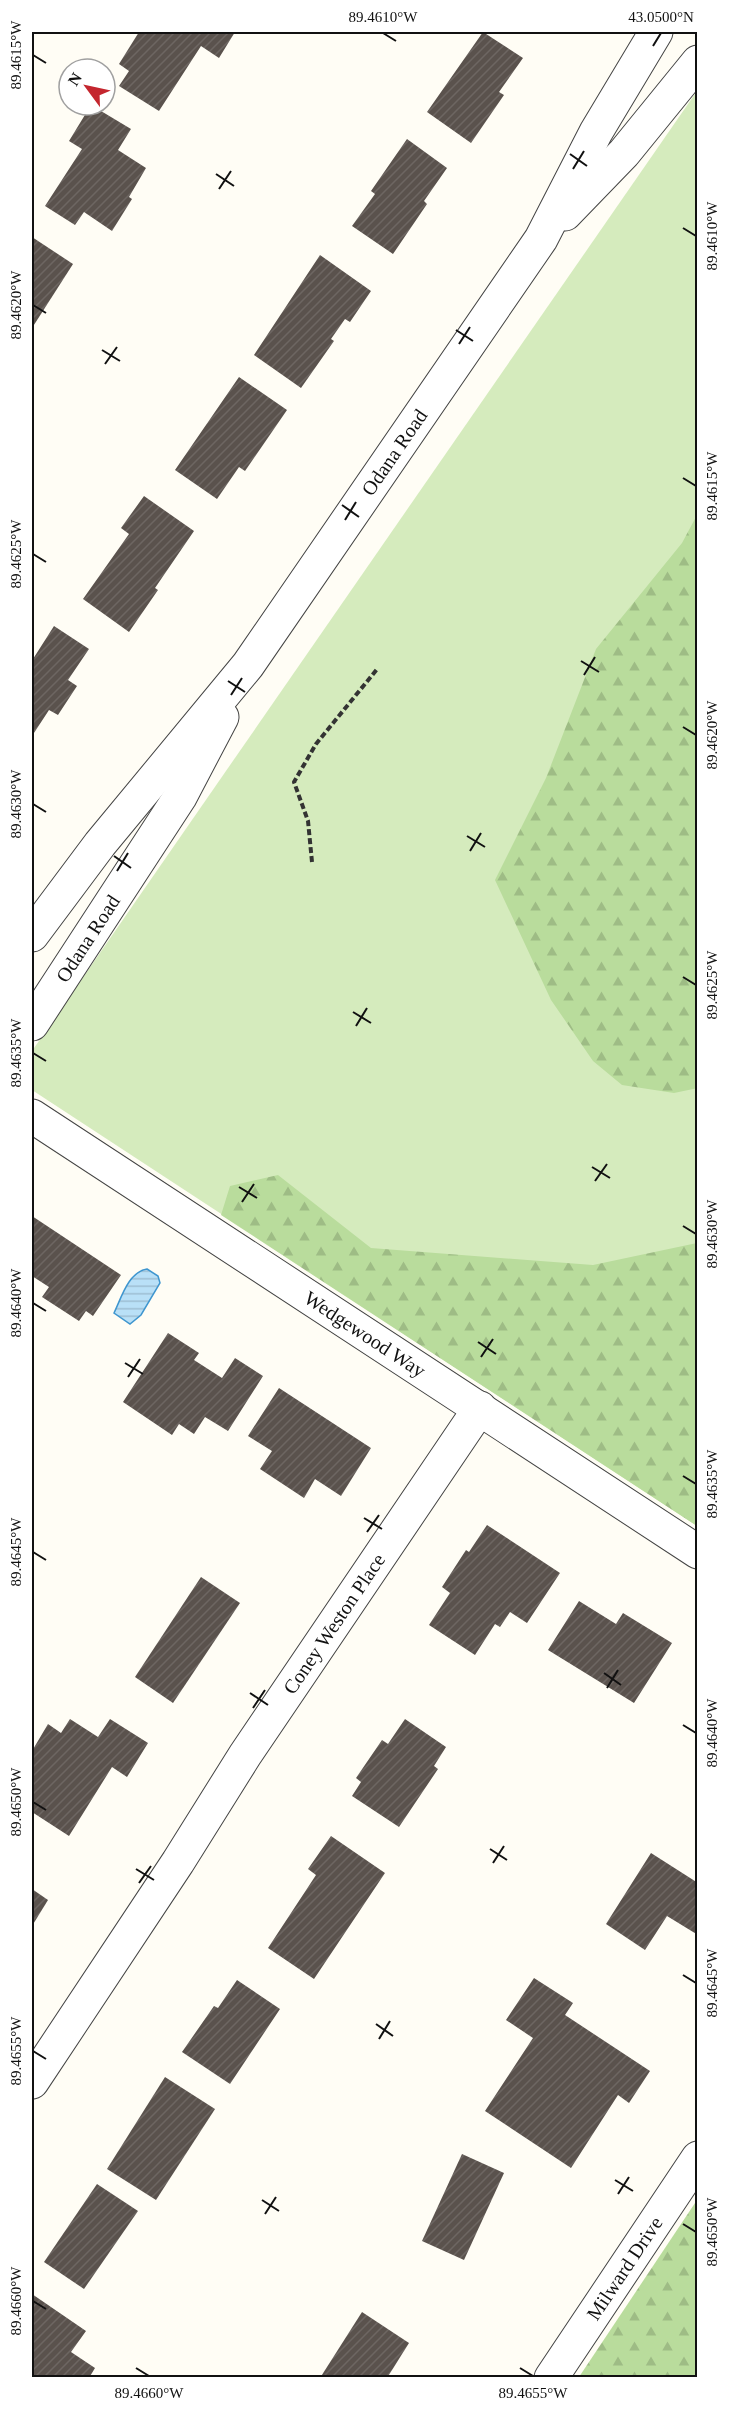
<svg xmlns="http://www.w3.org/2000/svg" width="729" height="2409" viewBox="0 0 729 2409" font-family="Georgia,serif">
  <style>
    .grass { fill: #d5ebbd }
    .forest { fill: url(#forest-firs) }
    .water { fill: url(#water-rules); stroke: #3f96cf; stroke-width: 1.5 }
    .building { fill: url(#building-hatch) }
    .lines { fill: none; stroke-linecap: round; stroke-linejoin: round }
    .minor-casing { stroke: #444; stroke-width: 35 }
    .path { stroke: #333; stroke-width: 4; stroke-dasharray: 6 3; stroke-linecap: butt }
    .minor { stroke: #fff; stroke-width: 33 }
    .ticks { fill: none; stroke: #111; stroke-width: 2 }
    .labels { text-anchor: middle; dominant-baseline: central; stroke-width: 6; stroke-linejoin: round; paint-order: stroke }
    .street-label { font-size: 20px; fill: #111; stroke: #fff }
    .neatline { fill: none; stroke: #111; stroke-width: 2 }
    .ticks-label { font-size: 15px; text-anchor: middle; fill: #111 }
  </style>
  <defs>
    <pattern id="forest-firs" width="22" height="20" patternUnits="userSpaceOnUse" patternTransform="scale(1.5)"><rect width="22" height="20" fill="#b9dc9c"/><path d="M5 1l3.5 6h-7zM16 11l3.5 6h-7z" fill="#9ebc85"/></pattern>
    <pattern id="water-rules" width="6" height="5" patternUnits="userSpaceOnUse" patternTransform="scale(1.5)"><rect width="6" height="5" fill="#b9e0f7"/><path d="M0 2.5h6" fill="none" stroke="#9ebfd3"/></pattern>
    <pattern id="building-hatch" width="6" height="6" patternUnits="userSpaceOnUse" patternTransform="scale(1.5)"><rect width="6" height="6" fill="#5a524d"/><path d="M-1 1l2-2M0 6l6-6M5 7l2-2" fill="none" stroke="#6d6662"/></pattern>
  </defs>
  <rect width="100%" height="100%" fill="#fffdf5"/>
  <polygon class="grass" points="697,91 697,1526 32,1090 32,1051"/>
  <g class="forest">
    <polygon points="697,515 698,1088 674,1093 622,1085 593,1061 551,1000 495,880 546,778 596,649 682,543"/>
    <polygon points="278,1175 371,1248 593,1265 697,1243 697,1526 221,1215 230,1186"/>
    <polygon points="697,2200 697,2377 579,2377"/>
  </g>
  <path class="water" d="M147,1269L158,1276L160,1283L141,1315L130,1324L114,1313C121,1299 128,1272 147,1269Z"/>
  <g class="building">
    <polygon points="139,32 235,32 219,58 201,46 159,111 119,86 129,71 119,64"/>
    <polygon points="483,32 523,58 499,92 504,95 471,143 427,112"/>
    <polygon points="91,105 131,129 118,150 146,168 129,197 132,199 112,231 84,212 75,225 45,206 82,149 69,141"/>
    <polygon points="407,139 447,168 424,201 427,204 393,254 352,226 375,194 371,191"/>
    <polygon points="32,237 73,264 32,328"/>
    <polygon points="320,255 371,291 350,322 345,319 331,339 334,341 301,388 254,355"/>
    <polygon points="239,377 287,410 245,471 239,467 217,499 175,470"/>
    <polygon points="144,496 194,531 155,588 158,590 129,632 83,599 129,534 121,528"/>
    <polygon points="54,626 89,649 68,680 77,686 58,715 49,710 32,736 32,658 33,659"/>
    <polygon points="32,1216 121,1275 93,1316 86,1311 79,1321 42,1297 49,1287 32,1276"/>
    <polygon points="168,1333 199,1353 194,1360 222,1378 235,1358 263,1376 228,1431 205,1417 194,1434 179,1424 172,1435 123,1402"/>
    <polygon points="279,1388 371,1448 341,1496 315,1479 304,1498 260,1469 272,1451 248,1436"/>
    <polygon points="487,1525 560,1573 527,1623 510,1612 500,1627 495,1624 475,1655 429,1625 450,1593 442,1587 466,1550 469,1552"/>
    <polygon points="201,1577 240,1603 173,1703 135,1677"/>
    <polygon points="579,1601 616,1624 623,1613 672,1643 634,1703 548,1650"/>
    <polygon points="70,1719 98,1737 110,1719 148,1743 127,1777 112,1767 69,1836 32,1812 32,1751 48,1724 61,1733"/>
    <polygon points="405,1719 446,1747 434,1766 438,1769 399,1827 352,1796 361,1782 356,1778 382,1740 388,1744"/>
    <polygon points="331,1836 385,1873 314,1979 268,1948 316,1875 308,1869"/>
    <polygon points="651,1853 698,1883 698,1935 667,1916 645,1950 606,1924"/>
    <polygon points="32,1889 48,1900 32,1926"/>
    <polygon points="534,1978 573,2003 565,2015 650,2071 629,2103 618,2095 571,2168 485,2111 533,2038 506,2020"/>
    <polygon points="237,1980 280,2009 230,2084 182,2052 214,2006 218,2008"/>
    <polygon points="165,2077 215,2109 156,2200 107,2169"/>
    <polygon points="462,2154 504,2173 464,2260 422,2241"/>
    <polygon points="97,2184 138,2211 84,2289 44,2262"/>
    <polygon points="32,2294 86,2331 71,2352 95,2368 89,2378 32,2378"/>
    <polygon points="362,2312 409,2343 387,2378 320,2378"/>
  </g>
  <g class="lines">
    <defs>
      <g id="minor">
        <polyline points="565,214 624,153 698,62"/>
        <path id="s1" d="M32,935L100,844L248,665L541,239L596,132L656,32"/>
        <path id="s2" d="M32,1024L180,797L222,717"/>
        <path id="s3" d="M32,1116L698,1552"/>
        <path id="s4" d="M32,2082L178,1862L245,1755L480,1408"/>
        <path id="s5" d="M551,2378L698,2158"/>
      </g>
    </defs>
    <use href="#minor" class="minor-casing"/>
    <polyline class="path" points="312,862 308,821 294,782 316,744 378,668"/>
    <use href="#minor" class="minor"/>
  </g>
  <path class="ticks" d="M383,33L396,41M653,46L661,33M33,55L46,63M570,154L587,166M573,169L584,151M216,174L234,186M219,189L231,171M683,228L696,236M33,305L46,313M456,330L473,341M459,344L470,327M102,350L120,361M105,364L117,347M683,478L696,486M342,505L359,517M345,520L356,502M33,554L46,562M581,661L599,672M584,675L595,657M228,681L245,692M231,695L242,678M683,727L696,735M33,804L46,812M467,836L485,847M470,851L481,833M114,856L131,868M117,871L128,853M683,977L696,985M353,1012L371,1023M356,1026L367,1008M33,1053L46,1061M592,1167L610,1178M595,1181L607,1164M239,1187L257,1198M242,1202L254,1184M683,1226L696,1234M33,1303L46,1311M478,1342L496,1354M481,1357L493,1339M125,1363L143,1374M128,1377L140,1359M683,1476L696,1484M364,1518L382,1529M367,1532L379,1515M33,1552L46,1560M604,1673L621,1685M607,1688L618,1670M250,1693L268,1705M253,1708L265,1690M683,1725L696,1733M33,1802L46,1810M490,1849L507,1860M493,1863L504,1846M136,1869L154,1880M139,1883L151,1866M683,1975L696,1983M376,2024L393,2036M379,2039L390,2021M33,2051L46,2059M615,2180L633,2191M618,2194L629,2177M262,2200L279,2211M265,2214L276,2197M683,2224L696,2232M33,2301L46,2309M136,2368L149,2376M520,2368L533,2376"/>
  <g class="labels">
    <g class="street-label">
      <text stroke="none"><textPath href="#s1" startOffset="604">Odana Road</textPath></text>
      <text stroke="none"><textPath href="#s2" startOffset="102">Odana Road</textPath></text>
      <text stroke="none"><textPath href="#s3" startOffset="398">Wedgewood Way</textPath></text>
      <text stroke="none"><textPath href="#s4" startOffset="549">Coney Weston Place</textPath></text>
      <text stroke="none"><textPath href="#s5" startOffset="132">Milward Drive</textPath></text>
    </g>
  </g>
  <rect width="729" height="2409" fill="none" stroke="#ffffff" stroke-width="66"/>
  <g transform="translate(87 87) rotate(303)"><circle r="28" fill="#ffffff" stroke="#a0a0a0" stroke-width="1.5"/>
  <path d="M0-4.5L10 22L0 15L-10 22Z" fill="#c4262e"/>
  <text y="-9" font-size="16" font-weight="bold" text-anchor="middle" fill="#111111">N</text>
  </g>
  <rect x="33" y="33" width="663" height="2343" class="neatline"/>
  <g class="ticks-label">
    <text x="383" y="22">89.4610°W</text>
    <text x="661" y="22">43.0500°N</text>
    <text transform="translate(16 55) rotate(-90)" y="5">89.4615°W</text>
    <text transform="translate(712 236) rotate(-90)" y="5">89.4610°W</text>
    <text transform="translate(16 305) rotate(-90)" y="5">89.4620°W</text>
    <text transform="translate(712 486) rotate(-90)" y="5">89.4615°W</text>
    <text transform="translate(16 554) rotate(-90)" y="5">89.4625°W</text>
    <text transform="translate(712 735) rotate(-90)" y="5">89.4620°W</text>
    <text transform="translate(16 804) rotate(-90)" y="5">89.4630°W</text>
    <text transform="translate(712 985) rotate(-90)" y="5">89.4625°W</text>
    <text transform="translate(16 1053) rotate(-90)" y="5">89.4635°W</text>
    <text transform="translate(712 1234) rotate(-90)" y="5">89.4630°W</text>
    <text transform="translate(16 1303) rotate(-90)" y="5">89.4640°W</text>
    <text transform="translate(712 1484) rotate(-90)" y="5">89.4635°W</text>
    <text transform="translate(16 1552) rotate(-90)" y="5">89.4645°W</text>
    <text transform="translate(712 1733) rotate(-90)" y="5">89.4640°W</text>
    <text transform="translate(16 1802) rotate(-90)" y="5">89.4650°W</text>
    <text transform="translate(712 1983) rotate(-90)" y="5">89.4645°W</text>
    <text transform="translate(16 2051) rotate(-90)" y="5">89.4655°W</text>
    <text transform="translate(712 2232) rotate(-90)" y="5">89.4650°W</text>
    <text transform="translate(16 2301) rotate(-90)" y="5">89.4660°W</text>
    <text x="149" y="2398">89.4660°W</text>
    <text x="533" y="2398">89.4655°W</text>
  </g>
</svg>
